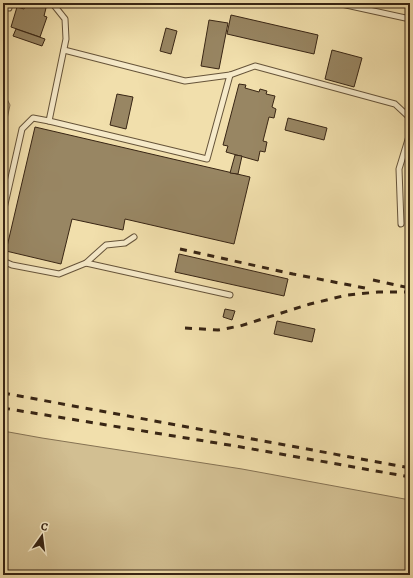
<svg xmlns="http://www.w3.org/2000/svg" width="413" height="578" viewBox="0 0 413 578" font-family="Alegreya,serif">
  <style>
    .green { fill: #d2bf92; stroke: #857253 }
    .building { fill: #988663; stroke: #382514 }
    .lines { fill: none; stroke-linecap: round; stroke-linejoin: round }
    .lane-casing { stroke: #66543a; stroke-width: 7 }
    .lane { stroke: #f6eac9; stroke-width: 5 }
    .rail { stroke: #382514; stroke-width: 3; stroke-dasharray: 7 7; stroke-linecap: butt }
  </style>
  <rect width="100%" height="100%" fill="#f1dfac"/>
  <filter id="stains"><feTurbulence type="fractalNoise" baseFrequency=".005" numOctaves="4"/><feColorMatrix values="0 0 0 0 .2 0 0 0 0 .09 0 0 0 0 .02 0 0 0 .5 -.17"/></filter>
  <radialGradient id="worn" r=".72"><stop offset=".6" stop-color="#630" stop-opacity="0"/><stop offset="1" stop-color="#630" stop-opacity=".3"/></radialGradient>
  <g class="green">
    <polygon points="3,91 10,105 3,138"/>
    <polygon points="3,431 42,438 242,469 410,500 410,575 3,575"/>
  </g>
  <g class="building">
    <polygon points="26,3 32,3 46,8 44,16 47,17 40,37 11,27 17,7 24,9"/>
    <polygon points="231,15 318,35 314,54 227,34"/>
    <polygon points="209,20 228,23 219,69 201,66"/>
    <polygon points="166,28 177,31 171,54 160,51"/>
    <polygon points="16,29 45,39 42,46 13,36"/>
    <polygon points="332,50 362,58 354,87 325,79"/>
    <polygon points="239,84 246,85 245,88 259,92 260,89 267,91 266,94 275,96 272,107 276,109 274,118 269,117 263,141 267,142 265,152 260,151 258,161 226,152 228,146 223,145"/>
    <polygon points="117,94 133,97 126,129 110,125"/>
    <polygon points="288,118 327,128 324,140 285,130"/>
    <polygon points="35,127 250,177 234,244 125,219 123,230 72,219 61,264 6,251"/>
    <polygon points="235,155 242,156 238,174 230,173"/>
    <polygon points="3,170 7,171 4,185 3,185"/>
    <polygon points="179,254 288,279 284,296 175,272"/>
    <polygon points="225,309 235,311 232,320 223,317"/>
    <polygon points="277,321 315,329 312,342 274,334"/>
  </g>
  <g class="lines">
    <defs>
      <g id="lane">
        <polyline points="337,3 410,19"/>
        <polyline points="9,8 10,3"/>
        <polyline points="64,50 185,81 230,75 255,66 395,104 410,118"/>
        <polyline points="49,121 207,159 230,75"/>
        <polyline points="3,213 22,129 33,118 49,121 66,39 65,19 53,4 49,3"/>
        <polyline points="401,224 399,169 410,133"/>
        <polyline points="3,261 12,265 59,274 86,263 230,295"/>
        <polyline points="86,263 106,245 125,243 134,237"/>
      </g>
    </defs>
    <use href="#lane" class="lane-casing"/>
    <use href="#lane" class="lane"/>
    <g class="rail">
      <polyline points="180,249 293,274 370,289"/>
      <polyline points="373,280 410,288"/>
      <polyline points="185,328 218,330 240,326 310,304 347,295 378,292 410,292"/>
      <polyline points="409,370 410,370"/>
      <polyline points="3,393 410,468"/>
      <polyline points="3,408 241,447 410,477"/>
    </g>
  </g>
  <rect width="413" height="578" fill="none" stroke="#f1dfac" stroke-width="16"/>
  <rect x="4" y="4" width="405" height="570" fill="none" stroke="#382514" stroke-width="2"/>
  <rect x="8" y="8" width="397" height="562" fill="none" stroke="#382514"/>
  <g transform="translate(42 536) rotate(14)" stroke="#f6eac9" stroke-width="3" paint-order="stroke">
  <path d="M0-3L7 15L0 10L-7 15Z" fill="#382514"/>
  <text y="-6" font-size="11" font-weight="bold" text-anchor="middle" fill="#382514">С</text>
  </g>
  <rect width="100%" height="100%" filter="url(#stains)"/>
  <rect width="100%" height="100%" fill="url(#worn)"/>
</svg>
